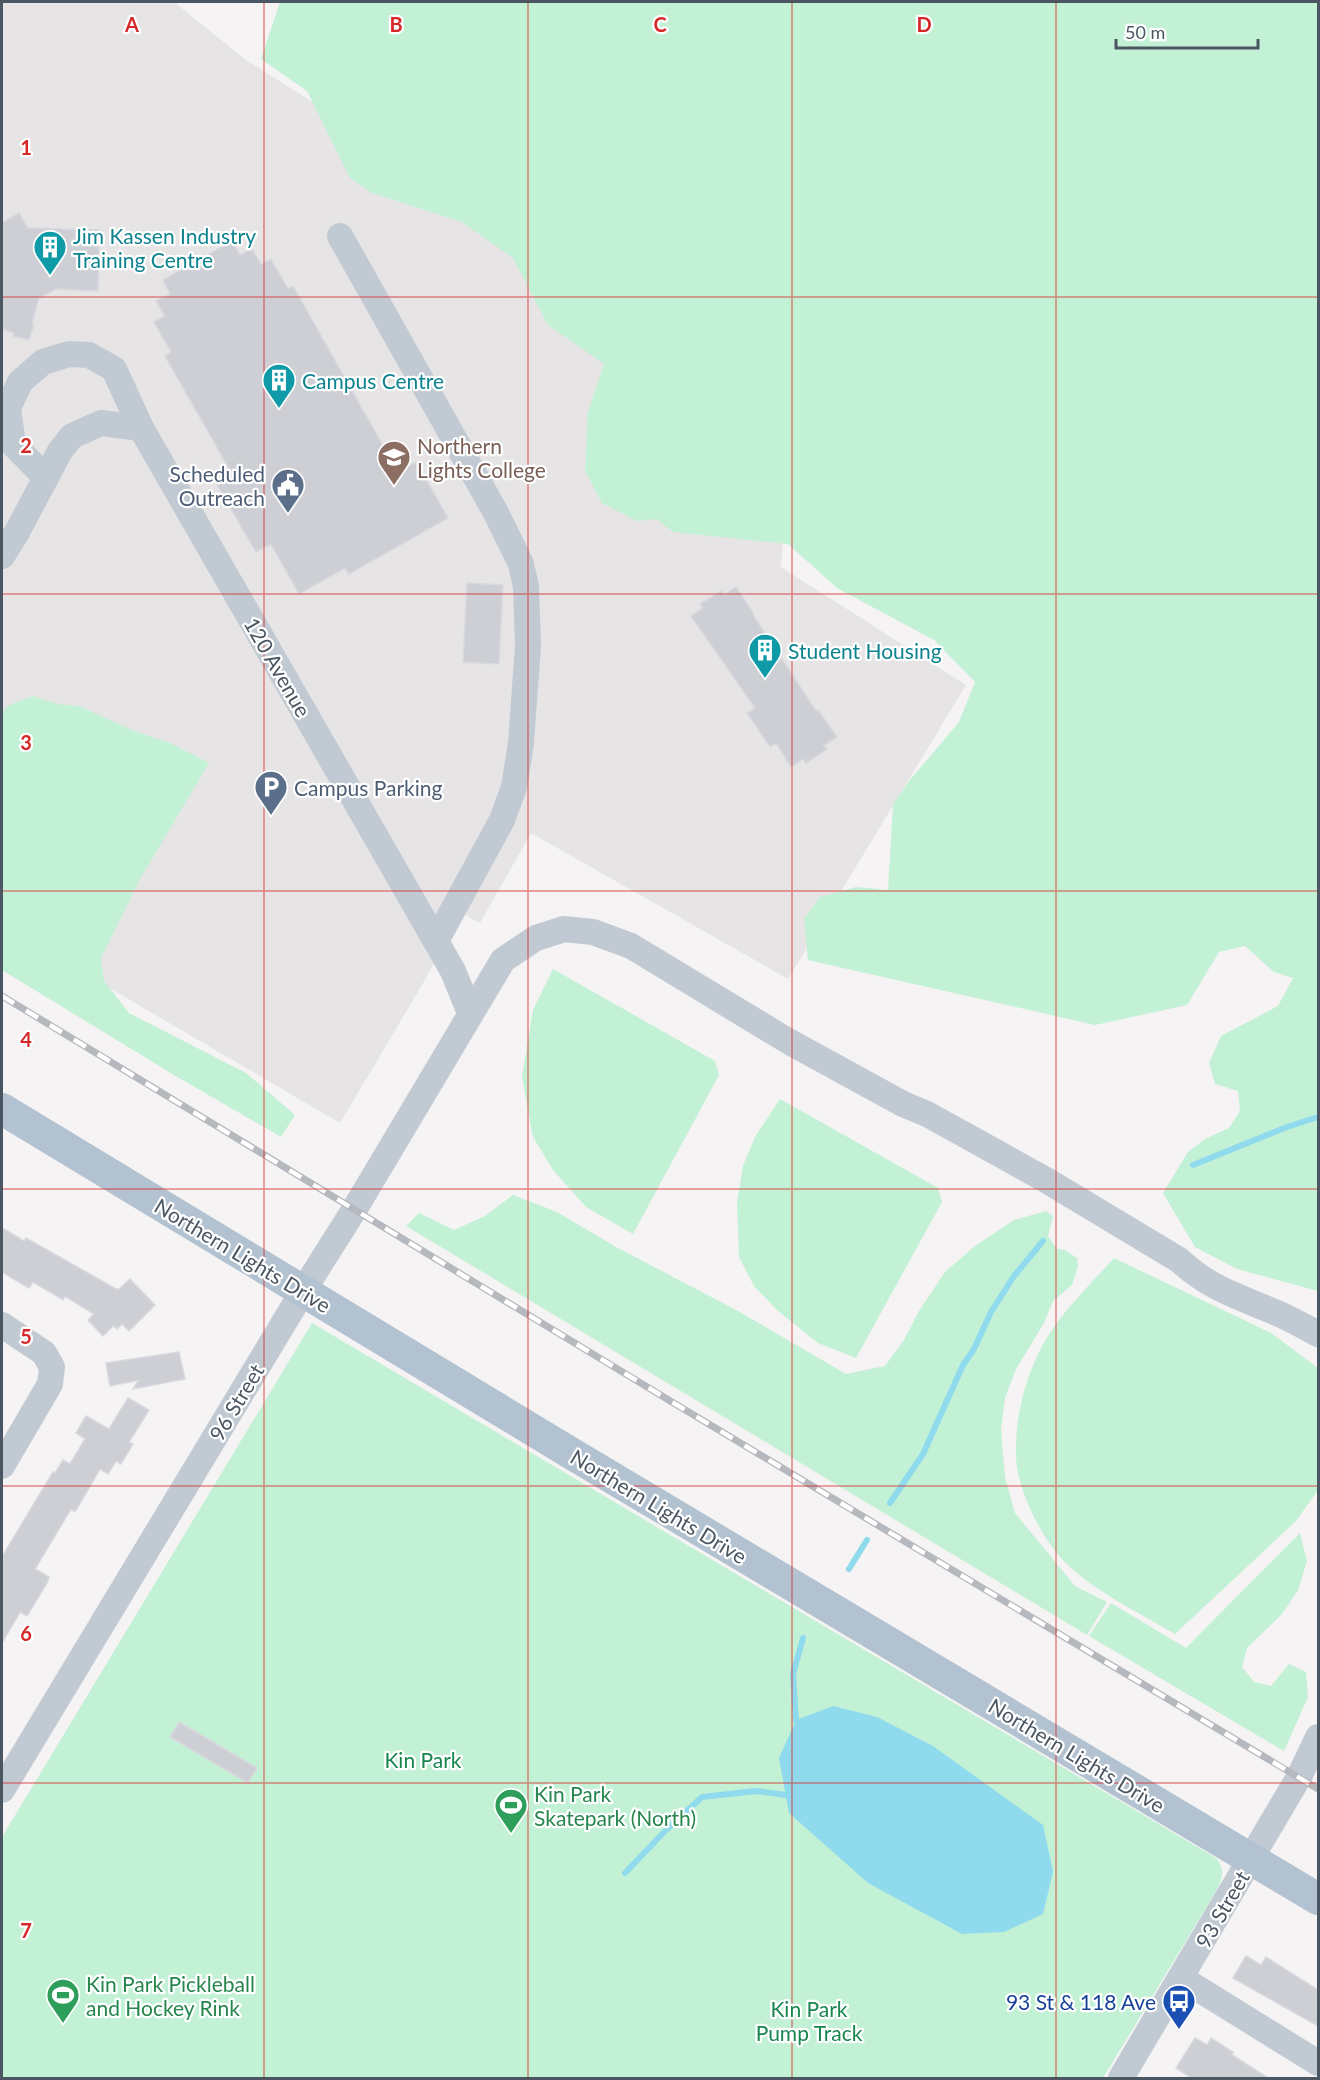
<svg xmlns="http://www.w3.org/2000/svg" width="1320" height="2080" viewBox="0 0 1320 2080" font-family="Lato,sans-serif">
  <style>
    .education { fill: #e6e4e5 }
    .green { fill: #c3f1d5 }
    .water { fill: #90daee }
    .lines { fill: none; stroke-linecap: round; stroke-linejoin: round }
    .stream { stroke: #90daee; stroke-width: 6 }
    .building { fill: #cdcfd5; stroke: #d7d9de; stroke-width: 1.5 }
    .minor { stroke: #c1cad2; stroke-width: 26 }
    .major { stroke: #b3c2d1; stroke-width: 32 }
    .rail-casing { stroke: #b5b8bd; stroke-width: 7 }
    .rail { stroke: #fff; stroke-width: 4.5; stroke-dasharray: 14; stroke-linecap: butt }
    .grid { fill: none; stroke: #d62828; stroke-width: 1.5; stroke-opacity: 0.55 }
    .labels { text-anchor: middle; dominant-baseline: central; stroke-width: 4.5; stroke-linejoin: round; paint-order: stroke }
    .culture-label { font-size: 21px; fill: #0d838f; stroke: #fff; text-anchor: start }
    .education-label { font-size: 21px; fill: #785e54; stroke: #fff; text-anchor: start }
    .service-label { font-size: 21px; fill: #4e5e75; stroke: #fff; text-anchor: end }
    .street-label { font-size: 21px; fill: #4a5661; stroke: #fff }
    .park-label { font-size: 21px; fill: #17864f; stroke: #fff }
    .leisure-label { font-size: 21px; fill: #27864d; stroke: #fff; text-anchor: start }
    .transit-label { font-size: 21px; fill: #164399; stroke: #fff; text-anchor: end }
    .grid-label { font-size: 20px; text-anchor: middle; font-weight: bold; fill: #d62828; stroke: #fff; stroke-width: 4.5; stroke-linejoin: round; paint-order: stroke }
  </style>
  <rect width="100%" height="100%" fill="#f5f3f3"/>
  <polygon class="education" points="2,2 174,2 246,60 793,404 781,567 966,685 788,979 531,833 480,923 461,913 422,985 340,1123 2,925"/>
  <g class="green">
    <polygon points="280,2 1318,2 1318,1291 1237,1269 1195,1247 1163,1193 1188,1152 1205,1139 1229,1128 1240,1111 1238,1091 1215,1084 1209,1063 1221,1036 1278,1006 1293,978 1274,972 1245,946 1219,952 1187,1005 1095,1025 808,960 804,919 820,897 856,887 888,890 893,804 909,781 959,722 975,682 934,640 837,588 788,544 673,532 657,519 637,521 602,503 585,471 588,412 604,364 548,325 513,258 462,222 372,193 350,178 307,91 261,59"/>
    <polygon points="33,696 57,704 79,706 134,731 170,743 209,763 140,879 101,958 104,981 129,1013 246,1073 295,1115 281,1137 174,1075 2,970 2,713 7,706"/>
    <polygon points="553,969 715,1061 719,1075 633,1234 586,1207 553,1170 533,1137 522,1077 533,1010"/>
    <polygon points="780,1099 938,1188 942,1202 856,1358 818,1343 778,1311 754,1286 739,1257 737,1203 743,1166 755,1137"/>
    <polygon points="513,1195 557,1212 616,1247 738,1311 846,1374 885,1366 904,1340 919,1311 945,1272 975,1246 1014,1220 1046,1211 1053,1216 1048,1236 1057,1249 1065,1250 1077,1258 1078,1267 1072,1285 1053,1301 1044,1323 1016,1369 1005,1398 1001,1430 1005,1477 1015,1513 1075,1586 1107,1602 1087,1635 406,1226 419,1213 454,1230 485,1216"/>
    <path d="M1114,1258L1271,1333L1318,1368V1490L1296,1521L1175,1634C1138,1612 1091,1590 1062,1559C1040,1535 1017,1489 1016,1456C1015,1408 1030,1358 1059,1320C1076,1298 1096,1278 1114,1258Z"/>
    <path d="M312,1323L1216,1858C1225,1869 1223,1875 1218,1888L1103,2078H2V1837Z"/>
    <polygon points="1300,1533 1307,1561 1298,1590 1282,1614 1247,1648 1242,1667 1254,1682 1271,1686 1289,1664 1306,1672 1308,1697 1284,1751 1089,1636 1111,1603 1186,1648"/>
  </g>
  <polygon class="water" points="833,1706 877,1717 933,1746 1043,1825 1053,1872 1043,1914 1004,1932 962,1934 868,1883 789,1813 779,1758 796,1720"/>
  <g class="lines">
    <g class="stream">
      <polyline points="1193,1165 1287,1127 1318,1117"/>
      <polyline points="890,1503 923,1454 963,1365 974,1349 991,1312 1014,1276 1043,1241"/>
      <polyline points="849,1569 867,1540"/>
      <polyline points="796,1720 793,1674 803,1638"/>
      <polyline points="625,1873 667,1829 702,1797 756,1791 786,1795"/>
    </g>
  </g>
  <g class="building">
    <polygon points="19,213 28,228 99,230 98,291 56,289 39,298 32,323 34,324 29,340 13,336 14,333 2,329 2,223"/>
    <polygon points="232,241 240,255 252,249 261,264 271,259 288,289 293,286 398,472 416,462 448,518 349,574 345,568 299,594 271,544 256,552 216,483 232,474 165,356 171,352 154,322 165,316 156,301 170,294 163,280"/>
    <polygon points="467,583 503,585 499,664 463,662"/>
    <polygon points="736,587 754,614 753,615 816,711 818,710 837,737 824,745 827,749 806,763 803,759 791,767 776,743 770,747 747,713 755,708 691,616 703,608 700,604 721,591 724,595"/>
    <polygon points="2,1228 24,1241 26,1238 118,1290 130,1279 155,1305 129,1331 122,1324 117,1329 113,1326 103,1336 88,1320 94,1314 65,1296 63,1300 33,1282 29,1288 2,1272"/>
    <polygon points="179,1352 185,1379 133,1389 139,1380 110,1386 106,1363"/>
    <polygon points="128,1398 149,1410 129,1442 133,1444 121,1464 116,1461 108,1474 100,1469 75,1512 71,1509 35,1569 49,1577 47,1583 27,1616 20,1612 2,1643 2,1557 53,1472 55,1473 63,1460 70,1464 85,1439 76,1433 86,1416 109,1429"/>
    <polygon points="179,1722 257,1768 248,1783 170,1737"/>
    <polygon points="1246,1956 1261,1965 1266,1957 1318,1990 1318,2026 1233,1978"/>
    <polygon points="1195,2038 1207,2045 1211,2038 1233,2052 1232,2055 1270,2079 1193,2079 1176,2068"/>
  </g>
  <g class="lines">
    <g class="minor">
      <polyline points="340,236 496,513 521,564 526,587 528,646 521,743 514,787 502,820 436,941"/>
      <polyline points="45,477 13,444 8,408 20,382 43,362 69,354 89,355 114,369 141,428 453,971 470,1013"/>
      <polyline points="2,556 17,532 60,451 72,436 101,423 141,428"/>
      <polyline points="2,1325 44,1353 52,1367 50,1384 2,1466"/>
      <path d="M2,1790L303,1291L354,1210L503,960L536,938L564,929L593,932L631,946L788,1041L903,1104L927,1114L1046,1180L1179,1260C1210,1289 1240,1297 1277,1313C1291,1319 1305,1327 1318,1334"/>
      <polyline points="1181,1978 1318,2063"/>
      <polyline points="1121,2078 1299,1777 1318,1737"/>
    </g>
    <polyline class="major" points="2,1109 569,1452 1318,1899"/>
    <defs>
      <polyline id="rail" points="2,996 672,1402 1318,1789"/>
    </defs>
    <use href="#rail" class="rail-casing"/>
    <use href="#rail" class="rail"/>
  </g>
  <path class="grid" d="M264,2V2078M528,2V2078M792,2V2078M1056,2V2078M2,297H1318M2,594H1318M2,891H1318M2,1189H1318M2,1486H1318M2,1783H1318"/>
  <defs>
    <symbol id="building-pin" viewBox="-11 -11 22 30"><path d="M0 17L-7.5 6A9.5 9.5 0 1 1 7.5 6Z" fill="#0f9aa8" stroke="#fff"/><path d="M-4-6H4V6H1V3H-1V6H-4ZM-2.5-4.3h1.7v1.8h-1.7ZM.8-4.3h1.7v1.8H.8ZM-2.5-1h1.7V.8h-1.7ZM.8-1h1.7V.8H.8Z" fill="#fff"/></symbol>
    <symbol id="university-pin" viewBox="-11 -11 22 30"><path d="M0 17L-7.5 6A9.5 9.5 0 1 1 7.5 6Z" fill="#8d6e63" stroke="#fff"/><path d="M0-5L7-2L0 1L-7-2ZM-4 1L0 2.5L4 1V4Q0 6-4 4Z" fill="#fff"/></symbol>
    <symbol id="civic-pin" viewBox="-11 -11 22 30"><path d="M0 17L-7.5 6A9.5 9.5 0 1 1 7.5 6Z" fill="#5c6f8a" stroke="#fff"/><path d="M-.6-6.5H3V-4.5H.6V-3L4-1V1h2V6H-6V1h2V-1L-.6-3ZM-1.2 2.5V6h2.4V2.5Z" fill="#fff"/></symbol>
    <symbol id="parking-pin" viewBox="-11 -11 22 30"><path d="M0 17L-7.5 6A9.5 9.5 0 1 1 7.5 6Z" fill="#5c6f8a" stroke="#fff"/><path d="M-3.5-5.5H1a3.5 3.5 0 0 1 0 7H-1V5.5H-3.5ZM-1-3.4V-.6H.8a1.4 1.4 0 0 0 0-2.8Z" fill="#fff"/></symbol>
    <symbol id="stadium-pin" viewBox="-11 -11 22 30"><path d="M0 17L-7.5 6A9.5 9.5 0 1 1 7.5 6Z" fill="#2e9e5b" stroke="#fff"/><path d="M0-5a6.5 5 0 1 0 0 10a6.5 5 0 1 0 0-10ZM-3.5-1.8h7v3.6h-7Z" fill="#fff"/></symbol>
    <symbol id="bus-pin" viewBox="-11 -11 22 30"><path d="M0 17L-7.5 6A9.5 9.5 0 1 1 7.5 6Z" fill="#1a4fb4" stroke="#fff"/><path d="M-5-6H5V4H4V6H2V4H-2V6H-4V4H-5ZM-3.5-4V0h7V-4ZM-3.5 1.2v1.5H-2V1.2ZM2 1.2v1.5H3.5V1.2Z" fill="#fff"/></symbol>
  </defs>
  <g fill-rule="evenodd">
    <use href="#building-pin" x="31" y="228" width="38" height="52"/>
    <use href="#building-pin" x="260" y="361" width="38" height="52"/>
    <use href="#university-pin" x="375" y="438" width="38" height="52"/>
    <use href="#civic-pin" x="269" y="466" width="38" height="52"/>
    <use href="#building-pin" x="746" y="631" width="38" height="52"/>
    <use href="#parking-pin" x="252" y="768" width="38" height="52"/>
    <use href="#stadium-pin" x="492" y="1786" width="38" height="52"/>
    <use href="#stadium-pin" x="44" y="1976" width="38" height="52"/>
    <use href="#bus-pin" x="1160" y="1982" width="38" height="52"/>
  </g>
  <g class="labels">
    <g class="culture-label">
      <text x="73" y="235">Jim Kassen Industry<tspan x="73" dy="24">Training Centre</tspan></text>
      <text x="302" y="380">Campus Centre</text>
      <text x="788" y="650">Student Housing</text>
    </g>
    <g class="education-label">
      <text x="417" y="445">Northern<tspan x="417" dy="24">Lights College</tspan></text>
    </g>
    <g class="service-label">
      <text x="265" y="473">Scheduled<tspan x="265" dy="24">Outreach</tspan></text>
      <text x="294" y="787" text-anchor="start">Campus Parking</text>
    </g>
    <g class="street-label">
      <text transform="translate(278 667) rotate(60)">120 Avenue</text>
      <text transform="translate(243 1255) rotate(31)">Northern Lights Drive</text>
      <text transform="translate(236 1402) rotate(-59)">96 Street</text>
      <text transform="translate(659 1506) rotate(31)">Northern Lights Drive</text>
      <text transform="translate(1077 1755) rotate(31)">Northern Lights Drive</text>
      <text transform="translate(1222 1909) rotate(-60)">93 Street</text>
    </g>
    <g class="park-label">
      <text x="423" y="1759">Kin Park</text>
      <text x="809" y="2008">Kin Park<tspan x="809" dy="24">Pump Track</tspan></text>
    </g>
    <g class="leisure-label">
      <text x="534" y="1793">Kin Park<tspan x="534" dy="24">Skatepark (North)</tspan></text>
      <text x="86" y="1983">Kin Park Pickleball<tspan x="86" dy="24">and Hockey Rink</tspan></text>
    </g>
    <g class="transit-label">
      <text x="1156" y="2001">93 St &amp; 118 Ave</text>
    </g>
  </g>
  <g class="grid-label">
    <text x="132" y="32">A</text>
    <text x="396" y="32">B</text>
    <text x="660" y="32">C</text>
    <text x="924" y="32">D</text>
    <text x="26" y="155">1</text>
    <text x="26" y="453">2</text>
    <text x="26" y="750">3</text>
    <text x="26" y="1047">4</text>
    <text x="26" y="1344">5</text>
    <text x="26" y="1641">6</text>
    <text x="26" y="1938">7</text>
  </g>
  <rect width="1320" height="2080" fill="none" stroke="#4a5661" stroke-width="6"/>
  <path d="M1116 39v9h142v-9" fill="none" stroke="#4a5661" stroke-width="3"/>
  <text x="1125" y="39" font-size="18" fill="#4a5661" stroke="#ffffff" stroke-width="4.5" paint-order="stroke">50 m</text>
</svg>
